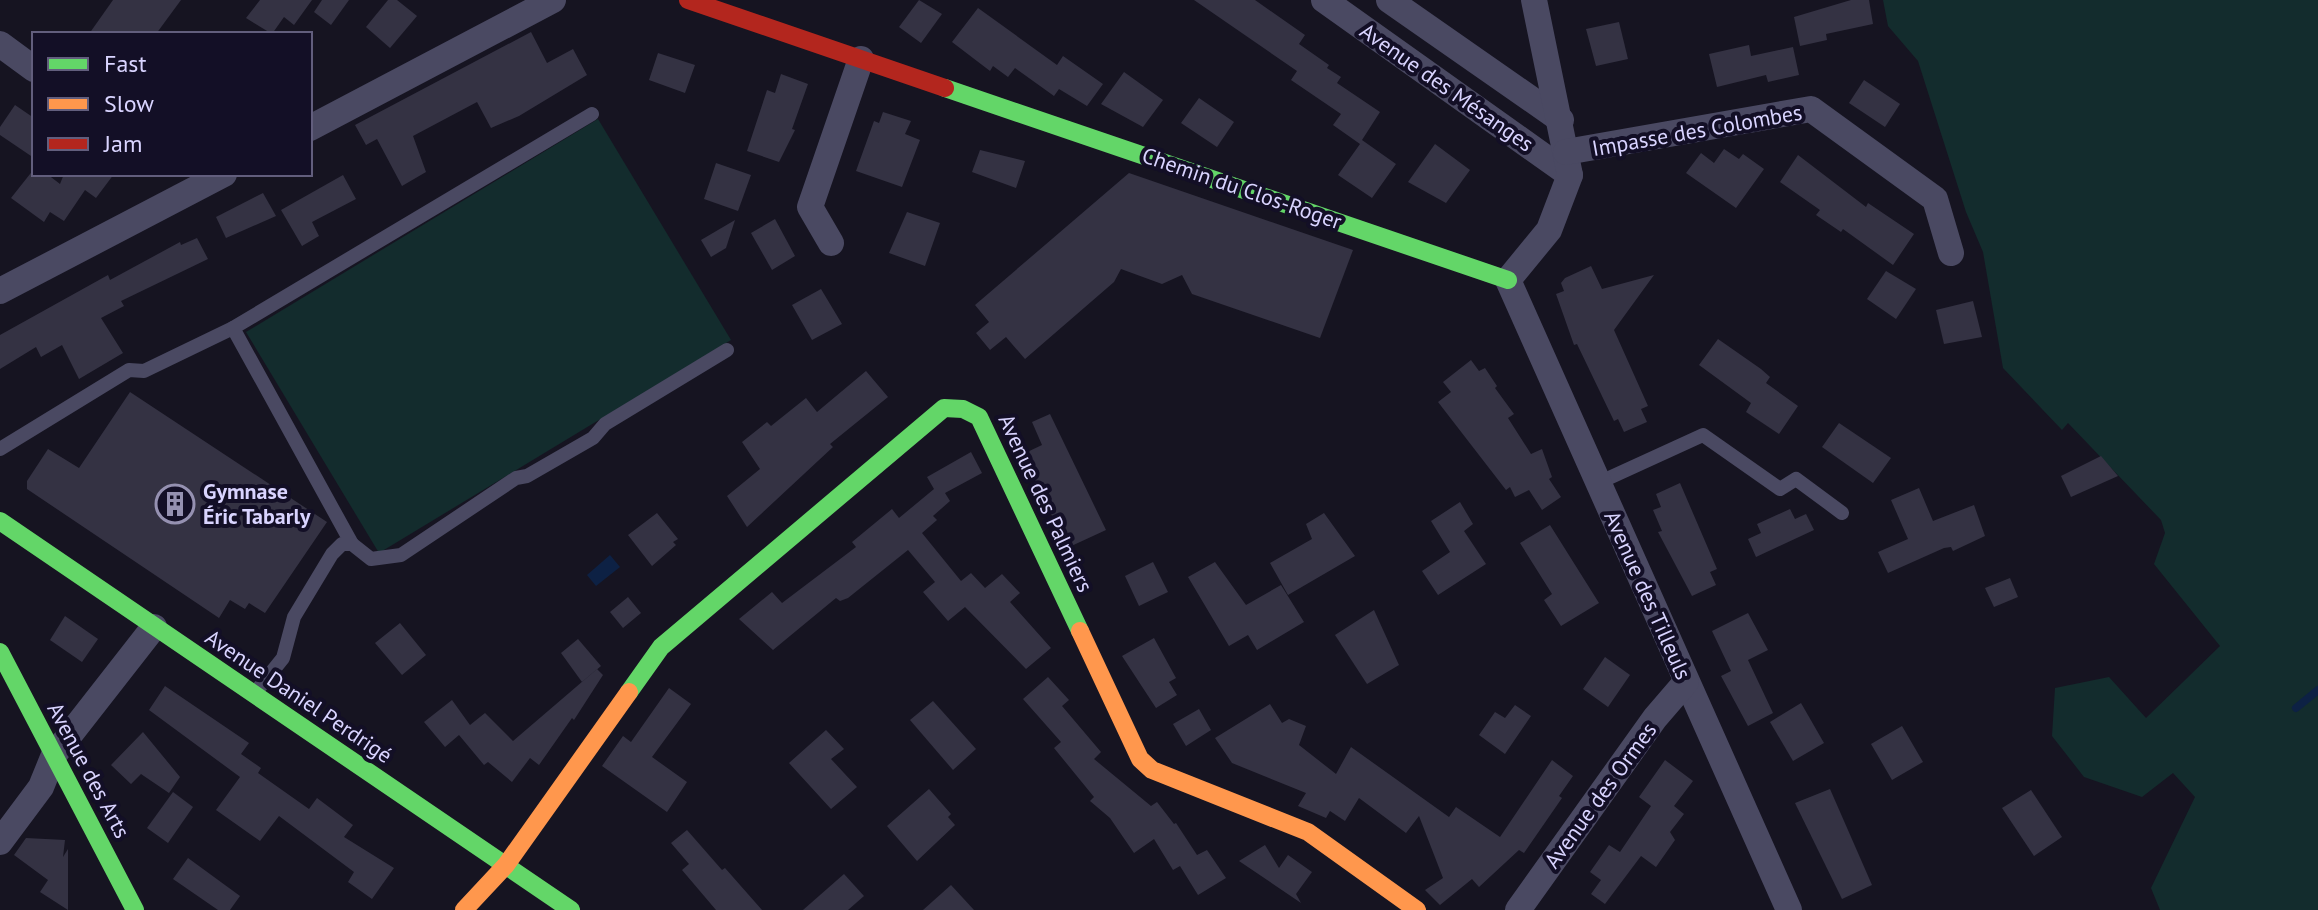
<svg xmlns="http://www.w3.org/2000/svg" width="2318" height="910" viewBox="0 0 2318 910" font-family="'PT Sans',sans-serif">
  <style>
    .green { fill: #132c2d }
    .water { fill: #0d2144 }
    .lines { fill: none; stroke-linecap: round; stroke-linejoin: round }
    .stream { stroke: #0d2144; stroke-width: 8 }
    .building { fill: #343243 }
    .lane { stroke: #4a4962; stroke-width: 14 }
    .street { stroke: #4a4962; stroke-width: 26 }
    .fast { stroke: #63d668; stroke-width: 18 }
    .slow { stroke: #ff974d; stroke-width: 18 }
    .jam { stroke: #b3261e; stroke-width: 18 }
    .labels { text-anchor: middle; dominant-baseline: central; stroke-width: 8; stroke-linejoin: round; paint-order: stroke }
    .street-label { font-size: 22px; fill: #d9d4ff; stroke: #130f26 }
    .poi-label { font-size: 22px; font-weight: bold; fill: #d9d4ff; stroke: #130f26; text-anchor: start }
  </style>
  <rect width="100%" height="100%" fill="#161421"/>
  <g class="green">
    <polygon points="1883,0 2318,0 2318,910 2160,910 2151,888 2195,797 2173,773 2142,797 2084,777 2052,736 2055,688 2109,677 2146,718 2220,646 2154,564 2165,533 2161,520 2068,423 2062,430 2003,368 1983,252 1966,212 1918,61 1888,26"/>
    <polygon points="598,119 731,340 379,553 246,332"/>
  </g>
  <polygon class="water" points="610,555 620,567 596,586 587,575"/>
  <g class="lines">
    <polyline class="stream" points="2296,708 2318,690"/>
  </g>
  <g class="building">
    <polygon points="113,0 181,0 156,34 89,34"/>
    <polygon points="260,0 312,0 294,25 284,17 272,34 246,18"/>
    <polygon points="322,0 349,0 331,25 314,12"/>
    <polygon points="388,0 397,0 417,16 390,48 366,27"/>
    <polygon points="919,0 942,14 921,43 899,27"/>
    <polygon points="1194,0 1255,0 1305,35 1299,44 1329,65 1327,68 1341,77 1337,83 1380,112 1362,140 1396,164 1372,198 1338,175 1360,144 1333,125 1341,114 1291,80 1297,71"/>
    <polygon points="1851,0 1869,0 1873,24 1826,34 1827,40 1800,46 1794,17"/>
    <polygon points="978,8 1057,65 1063,56 1103,84 1087,106 1059,89 1054,96 1015,68 1008,77 993,66 990,71 952,42"/>
    <polygon points="1619,22 1628,59 1596,66 1586,29"/>
    <polygon points="531,32 547,63 573,49 587,75 519,116 491,128 477,102 413,136 426,172 402,186 377,139 366,145 355,125"/>
    <polygon points="1749,45 1751,56 1793,47 1799,75 1768,82 1766,75 1717,87 1709,54"/>
    <polygon points="658,53 695,65 685,93 649,80"/>
    <polygon points="1124,72 1163,100 1143,127 1101,104"/>
    <polygon points="781,74 808,84 792,129 795,130 779,162 747,151 767,90 775,93"/>
    <polygon points="1864,80 1900,104 1885,127 1849,103"/>
    <polygon points="1199,98 1234,122 1217,147 1181,123"/>
    <polygon points="15,105 34,118 34,158 0,135 0,127"/>
    <polygon points="883,112 911,121 905,134 920,140 902,187 856,171 874,121 879,123"/>
    <polygon points="1435,144 1470,170 1446,203 1408,182"/>
    <polygon points="1724,149 1739,159 1743,154 1764,169 1736,208 1686,173 1701,153 1714,163"/>
    <polygon points="980,150 1025,161 1016,188 972,172"/>
    <polygon points="1798,155 1866,207 1868,203 1914,234 1893,265 1843,229 1841,232 1816,215 1820,210 1780,182"/>
    <polygon points="716,163 751,175 738,211 704,199"/>
    <polygon points="34,169 34,174 47,174 60,184 64,174 114,174 96,198 85,190 64,221 50,212 44,222 11,198"/>
    <polygon points="1129,173 1353,250 1320,338 1192,294 1182,275 1162,284 1121,269 1114,282 1025,359 1006,337 990,350 976,333 989,322 975,305"/>
    <polygon points="343,175 356,199 312,222 319,236 302,246 281,210"/>
    <polygon points="263,193 276,216 226,238 216,217"/>
    <polygon points="907,212 940,223 925,266 889,253"/>
    <polygon points="775,219 795,256 772,270 751,233"/>
    <polygon points="735,220 726,248 711,257 701,240"/>
    <polygon points="197,238 208,259 121,301 124,306 101,318 123,353 79,379 62,345 41,357 36,347 0,369 0,335 108,275 110,280 180,242 181,245"/>
    <polygon points="1591,266 1602,289 1654,275 1614,330 1648,406 1641,409 1647,422 1624,432 1618,419 1614,421 1577,344 1574,345 1556,294 1564,291 1561,283 1565,278"/>
    <polygon points="1886,271 1916,289 1896,319 1867,299"/>
    <polygon points="821,289 842,324 812,340 792,305"/>
    <polygon points="1973,301 1982,337 1944,344 1936,310"/>
    <polygon points="1718,339 1761,369 1770,377 1766,383 1798,406 1779,434 1746,412 1751,403 1699,365"/>
    <polygon points="1471,360 1479,371 1485,368 1497,386 1495,388 1514,414 1508,418 1531,454 1542,449 1552,477 1549,479 1561,497 1542,510 1529,490 1515,497 1510,487 1506,490 1438,402 1451,392 1443,382"/>
    <polygon points="866,371 888,397 830,444 833,447 747,527 727,496 760,469 742,442 767,422 771,426 806,398 817,412"/>
    <polygon points="130,392 327,522 265,613 249,603 245,609 230,600 219,618 27,489 27,481 48,449 79,468"/>
    <polygon points="1050,414 1106,530 1067,548 1023,454 1042,445 1032,422"/>
    <polygon points="1839,423 1891,458 1873,483 1822,447"/>
    <polygon points="971,452 982,473 945,493 950,501 933,516 937,520 922,533 961,581 971,573 985,588 1002,574 1020,593 1010,602 1051,648 1026,669 965,607 948,621 923,592 935,582 908,550 848,598 840,601 836,598 773,650 739,619 772,592 782,603 856,547 852,542 892,509 899,518 934,489 927,477"/>
    <polygon points="2101,456 2118,476 2071,497 2061,476"/>
    <polygon points="1680,483 1717,569 1710,572 1716,585 1692,596 1658,532 1662,531 1653,510 1661,507 1656,494"/>
    <polygon points="1919,488 1933,521 1974,505 1985,536 1953,551 1951,547 1944,548 1888,573 1878,552 1908,539 1891,500"/>
    <polygon points="1460,502 1473,524 1464,531 1486,564 1438,595 1422,571 1450,552 1431,521"/>
    <polygon points="1790,509 1795,519 1806,514 1814,530 1756,557 1748,539 1761,533 1757,524"/>
    <polygon points="657,513 678,539 673,542 676,545 652,566 628,535"/>
    <polygon points="1324,513 1355,556 1288,595 1270,563 1312,539 1306,524"/>
    <polygon points="1550,525 1599,603 1561,626 1544,600 1552,594 1520,543"/>
    <polygon points="1153,562 1168,592 1139,606 1125,576"/>
    <polygon points="1215,562 1246,605 1281,585 1304,622 1257,650 1248,635 1229,646 1188,577"/>
    <polygon points="2010,578 2018,597 1994,607 1985,588"/>
    <polygon points="628,597 641,613 623,628 610,612"/>
    <polygon points="1374,610 1399,665 1367,684 1335,635"/>
    <polygon points="1748,613 1768,650 1748,660 1773,713 1748,726 1721,676 1731,671 1712,631"/>
    <polygon points="65,616 98,639 82,662 50,640"/>
    <polygon points="400,623 426,655 402,675 375,643"/>
    <polygon points="1154,638 1176,678 1169,682 1177,695 1156,708 1122,656"/>
    <polygon points="578,639 601,666 582,682 561,653"/>
    <polygon points="1605,657 1630,675 1608,707 1583,689"/>
    <polygon points="597,669 603,675 574,720 572,718 539,765 530,758 512,782 488,762 484,765 459,735 445,747 424,722 452,700 470,725 485,713 513,741"/>
    <polygon points="1048,677 1069,700 1062,706 1101,752 1094,759 1151,806 1157,802 1174,824 1176,823 1197,855 1207,850 1226,878 1198,895 1180,866 1173,870 1154,839 1134,853 1110,818 1090,801 1094,797 1054,748 1061,742 1023,699"/>
    <polygon points="165,686 249,743 241,754 261,768 258,773 309,809 317,798 353,825 344,837 394,868 372,899 348,882 354,872 279,816 260,841 216,810 240,777 149,710"/>
    <polygon points="669,688 691,704 652,757 687,782 667,812 602,766 623,736 631,742"/>
    <polygon points="933,701 976,749 953,770 910,720"/>
    <polygon points="1801,703 1824,743 1793,761 1770,722"/>
    <polygon points="1270,704 1282,723 1289,719 1306,726 1299,745 1336,774 1351,747 1449,817 1456,807 1500,837 1552,760 1573,776 1559,796 1562,798 1524,853 1519,850 1479,887 1472,879 1440,905 1425,890 1443,878 1419,816 1406,833 1359,798 1345,821 1330,811 1326,818 1298,806 1306,793 1232,763 1215,738"/>
    <polygon points="1515,705 1531,716 1505,754 1479,735 1495,712 1505,718"/>
    <polygon points="1199,709 1211,730 1186,746 1173,724"/>
    <polygon points="1902,726 1923,762 1892,780 1871,744"/>
    <polygon points="826,730 844,749 831,759 857,787 831,809 789,763"/>
    <polygon points="143,732 180,777 169,793 141,774 131,784 111,765"/>
    <polygon points="1665,760 1693,781 1674,806 1684,814 1670,832 1675,840 1656,867 1641,856 1605,904 1591,894 1601,880 1590,872 1609,845 1620,852 1651,806 1639,797"/>
    <polygon points="929,789 951,814 948,817 955,825 917,861 887,826"/>
    <polygon points="1830,789 1872,885 1842,899 1795,803"/>
    <polygon points="2031,790 2062,837 2034,856 2002,808"/>
    <polygon points="173,792 193,807 168,843 147,828"/>
    <polygon points="687,830 722,870 725,868 762,910 716,910 682,870 689,864 671,843"/>
    <polygon points="26,838 65,840 63,857 68,849 68,910 40,892 48,880 14,855"/>
    <polygon points="1265,845 1279,868 1288,855 1312,872 1296,894 1301,903 1239,861"/>
    <polygon points="188,858 240,896 230,910 218,910 173,879"/>
    <polygon points="844,874 864,896 848,910 803,910"/>
    <polygon points="951,885 974,910 923,910"/>
  </g>
  <g class="lines">
    <g class="lane">
      <polyline points="0,449 129,370 144,371 233,328"/>
      <polyline points="1598,483 1703,435 1780,489 1796,479 1842,513"/>
      <polyline points="352,544 233,328 592,114"/>
      <polyline points="254,694 283,658 294,617 332,554 342,544 352,544 371,559 401,555 516,478 527,476 593,438 605,424 727,350"/>
    </g>
    <g class="street">
      <polyline points="1324,0 1570,175"/>
      <polyline points="1389,0 1561,120"/>
      <polyline points="1534,0 1570,175 1549,230 1508,280 1789,910"/>
      <polyline points="0,44 34,69"/>
      <polyline points="310,128 553,0"/>
      <polyline points="1566,152 1811,109 1935,199 1951,253"/>
      <polyline points="831,243 810,207 861,59"/>
      <polyline points="0,291 224,174"/>
      <polyline points="0,842 41,787 54,755 154,627"/>
      <polyline points="1518,910 1655,718 1686,682"/>
    </g>
    <g class="fast">
      <polyline points="945,88 1508,280"/>
      <polyline points="0,521 571,910"/>
      <polyline points="0,652 135,910"/>
      <polyline points="629,692 661,647 944,408 963,409 979,417 1080,631"/>
    </g>
    <g class="slow">
      <polyline points="1080,631 1140,759 1152,770 1308,832 1417,910"/>
      <polyline points="464,910 506,865 629,692"/>
    </g>
    <polyline class="jam" points="688,0 945,88"/>
  </g>
  <defs>
    <symbol id="building-ring" viewBox="-11 -11 22 22"><circle r="9.5" fill="#130f26" stroke="#9591b1" stroke-width="1.5"/><path d="M-4-6H4V6H1V3H-1V6H-4ZM-2.5-4.3h1.7v1.8h-1.7ZM.8-4.3h1.7v1.8H.8ZM-2.5-1h1.7V.8h-1.7ZM.8-1h1.7V.8H.8Z" fill="#9591b1"/></symbol>
  </defs>
  <g fill-rule="evenodd">
    <use href="#building-ring" x="153" y="482" width="44" height="44"/>
  </g>
  <g class="labels">
    <g class="street-label">
      <text transform="translate(1447 87) rotate(35)">Avenue des Mésanges</text>
      <text transform="translate(1697 130) rotate(-10)">Impasse des Colombes</text>
      <text transform="translate(1242 188) rotate(19)">Chemin du Clos-Roger</text>
      <text transform="translate(1046 503) rotate(65)">Avenue des Palmiers</text>
      <text transform="translate(1648 595) rotate(66)">Avenue des Tilleuls</text>
      <text transform="translate(299 696) rotate(34)">Avenue Daniel Perdrigé</text>
      <text transform="translate(89 770) rotate(62)">Avenue des Arts</text>
      <text transform="translate(1600 795) rotate(-54)">Avenue des Ormes</text>
    </g>
    <g class="poi-label">
      <text x="203" y="491">Gymnase<tspan x="203" dy="25">Éric Tabarly</tspan></text>
    </g>
  </g>
  <rect x="32" y="32" width="280" height="144" fill="#130f26" stroke="#625e7d" stroke-width="2"/>
  <rect x="48" y="58" width="40" height="12" fill="#63d668" stroke="#625e7d" stroke-width="2"/>
  <text x="104" y="72" font-size="24" fill="#d9d4ff">Fast</text>
  <rect x="48" y="98" width="40" height="12" fill="#ff974d" stroke="#625e7d" stroke-width="2"/>
  <text x="104" y="112" font-size="24" fill="#d9d4ff">Slow</text>
  <rect x="48" y="138" width="40" height="12" fill="#b3261e" stroke="#625e7d" stroke-width="2"/>
  <text x="104" y="152" font-size="24" fill="#d9d4ff">Jam</text>
</svg>
